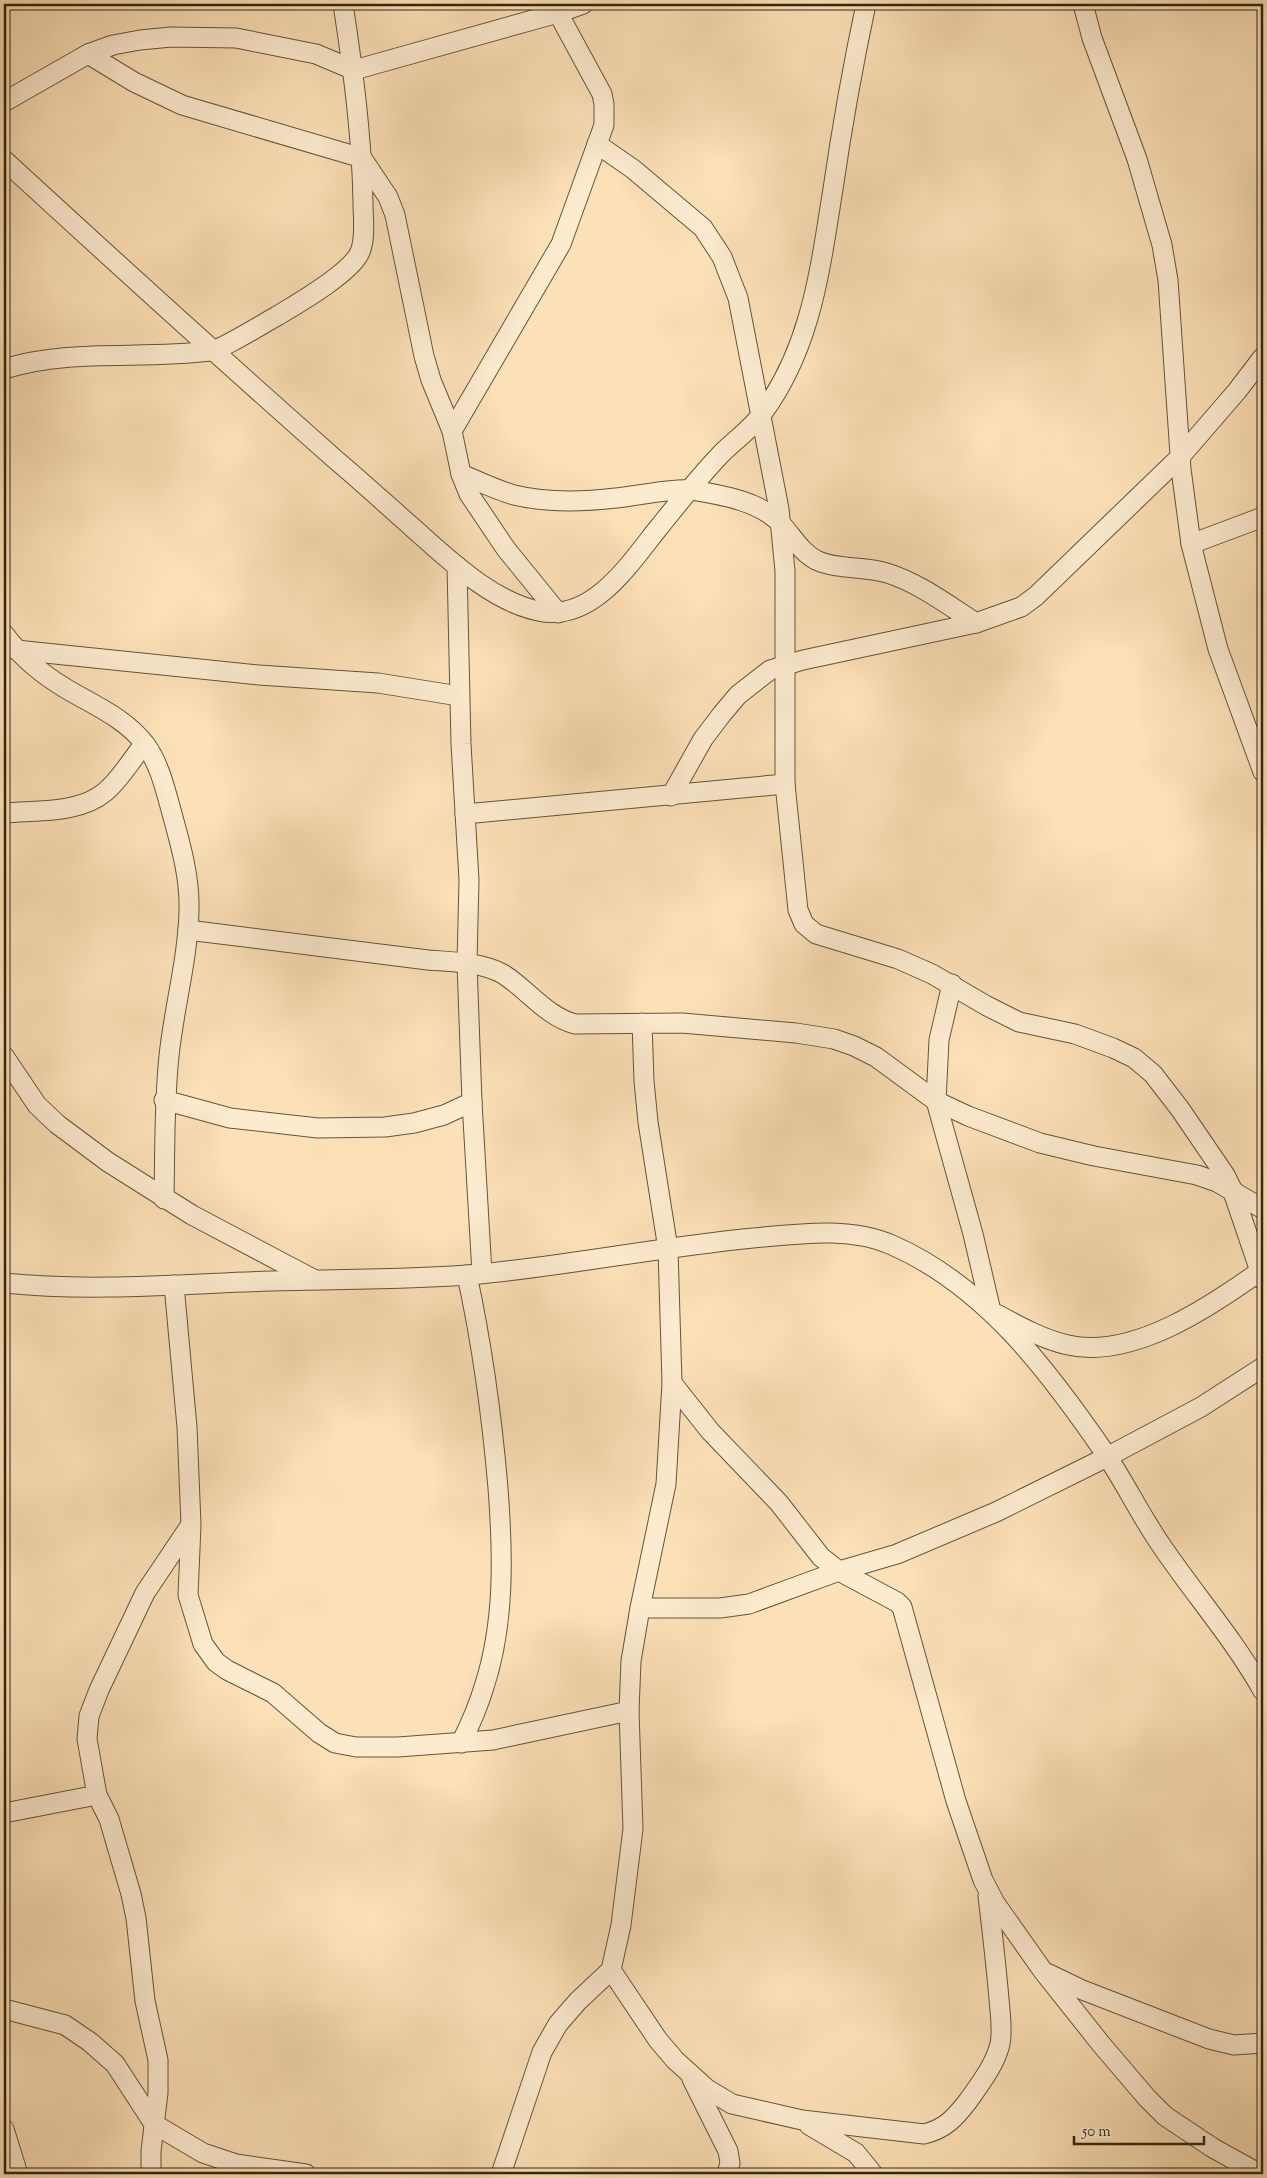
<svg xmlns="http://www.w3.org/2000/svg" width="1267" height="2178" viewBox="0 0 1267 2178" font-family="'Sorts Mill Goudy',serif">
  <style>
    .lines { fill: none; stroke-linecap: round; stroke-linejoin: round }
    .minor-casing { stroke: #64543a; stroke-width: 21 }
    .minor { stroke: #fdebd0; stroke-width: 19 }
  </style>
  <rect width="100%" height="100%" fill="#fce0b7"/>
  <filter id="stains"><feTurbulence type="fractalNoise" baseFrequency=".004" numOctaves="4"/><feColorMatrix values="0 0 0 0 .2 0 0 0 0 .09 0 0 0 0 .02 0 0 0 .5 -.17"/></filter>
  <radialGradient id="worn" r=".72"><stop offset=".6" stop-color="#630" stop-opacity="0"/><stop offset="1" stop-color="#630" stop-opacity=".3"/></radialGradient>
  <g class="lines">
    <defs>
      <g id="minor">
        <polyline points="1083,4 1092,38 1137,159 1162,245 1168,280 1181,469 1191,544 1218,649 1263,772"/>
        <polyline points="88,54 134,82 182,105 362,158 388,197 395,215 424,356 431,380 452,431 461,474 469,494 506,549 558,613"/>
        <polyline points="4,102 88,54 113,45 140,40 171,37 236,38 316,54 354,70 558,13 583,4"/>
        <polyline points="597,144 633,169 703,228 722,257 738,298 779,509 785,571 785,784 798,910 804,924 816,934 898,959 932,974 987,1006 1019,1022 1075,1034 1113,1048 1134,1058 1153,1074 1180,1109 1225,1175 1232,1189 1263,1280"/>
        <path d="M4,160C114,261 224,361 336,460C362,482 387,505 412,527C448,559 495,605 544,612C596,619 632,560 660,526C680,501 699,477 721,454C734,441 751,429 762,414C812,346 820,269 833,189C842,127 853,65 866,4"/>
        <path d="M4,369C71,348 141,360 210,351C221,350 264,323 277,316C297,304 351,273 360,252C366,238 363,218 363,203C362,136 353,70 343,4"/>
        <polyline points="452,431 561,244 604,125 604,104 602,94 558,13"/>
        <path d="M461,474C478,481 496,490 514,495C547,503 582,502 616,498C638,496 671,488 691,490C721,495 761,501 782,525C793,537 801,552 816,560C837,570 864,566 887,573C919,583 948,605 976,623"/>
        <polyline points="1191,544 1263,517"/>
        <polyline points="457,566 461,744 469,880 467,963 472,1102 482,1273"/>
        <path d="M4,634C21,657 40,673 65,688C93,705 124,717 145,744C159,763 165,788 171,810C180,843 190,876 189,910C188,959 174,1007 169,1056C164,1103 165,1151 164,1199"/>
        <polyline points="16,650 259,675 378,683 459,696"/>
        <polyline points="671,796 703,739 722,714 738,695 770,670 803,660 976,623 1021,607 1036,596 1180,457 1237,391 1263,357"/>
        <path d="M4,813C36,810 79,814 105,792C119,781 133,758 144,744"/>
        <polyline points="465,814 785,784"/>
        <path d="M188,930L428,960C452,962 481,962 503,974C527,989 547,1017 575,1024L682,1023L796,1033L834,1039L854,1046L876,1057L936,1101L968,1116L1040,1143L1094,1156L1197,1175L1217,1182L1263,1209"/>
        <path d="M952,984L939,1040L936,1101L973,1234L991,1311C1015,1324 1041,1339 1068,1345C1133,1360 1213,1305 1263,1269"/>
        <polyline points="4,1056 37,1105 57,1124 108,1162 192,1215 313,1279"/>
        <polyline points="164,1100 230,1118 318,1128 385,1127 414,1123 444,1115 472,1102"/>
        <path d="M4,1283C92,1292 183,1284 271,1281C340,1279 411,1280 480,1274C571,1265 661,1247 753,1238C798,1234 850,1226 892,1245C986,1286 1051,1374 1107,1456C1126,1485 1141,1516 1161,1545C1194,1594 1234,1639 1263,1691"/>
        <polyline points="174,1285 187,1427 191,1525 188,1595 203,1644 216,1662 227,1670 273,1693 319,1733 335,1743 356,1747 398,1747 493,1740 629,1711"/>
        <polyline points="672,1383 710,1431 779,1503 821,1557 839,1571 897,1602 902,1607 956,1801 983,1880 995,1903 1043,1971 1101,2044 1147,2098 1165,2116 1213,2148 1260,2174"/>
        <polyline points="640,1608 720,1608 749,1604 839,1571 897,1554 996,1512 1107,1457 1201,1407 1263,1367"/>
        <path d="M461,1743C470,1725 478,1707 484,1687C505,1623 503,1554 498,1488C492,1417 482,1345 467,1275"/>
        <polyline points="4,1813 97,1795"/>
        <path d="M611,1970L658,2040L675,2060L707,2089L732,2104L802,2120L924,2134C945,2129 955,2118 968,2101C980,2084 995,2065 1000,2044C1003,2029 1000,2014 999,1999C996,1964 992,1930 988,1896"/>
        <polyline points="1049,1974 1080,1989 1209,2039 1234,2045 1263,2043"/>
        <polyline points="4,2009 65,2025 90,2042 115,2064 154,2124 203,2153 236,2164 306,2174"/>
        <polyline points="692,2079 728,2151 730,2163 727,2174"/>
        <polyline points="809,2125 856,2153 873,2174"/>
        <polyline points="4,2129 18,2174"/>
        <polyline points="151,2174 151,2151 158,2093 158,2060 145,2001 136,1918 131,1894 109,1819 97,1795 87,1739 89,1716 99,1690 145,1593 190,1526"/>
        <polyline points="501,2174 542,2052 558,2024 578,2001 611,1970 621,1925 633,1829 629,1711 631,1661 640,1608 666,1484 672,1383 668,1249 648,1122 644,1081 642,1023"/>
      </g>
    </defs>
    <use href="#minor" class="minor-casing"/>
    <use href="#minor" class="minor"/>
  </g>
  <rect width="1267" height="2178" fill="none" stroke="#fce0b7" stroke-width="20"/>
  <rect x="5" y="5" width="1257" height="2168" fill="none" stroke="#322511" stroke-width="2.5"/>
  <rect x="10" y="10" width="1247" height="2158" fill="none" stroke="#322511"/>
  <path d="M1074 2136v8h130v-8" fill="none" stroke="#322511" stroke-width="2.5"/>
  <text x="1082" y="2136" font-size="15" fill="#322511" stroke="#fdebd0" stroke-width="4" paint-order="stroke">50 m</text>
  <rect width="100%" height="100%" filter="url(#stains)"/>
  <rect width="100%" height="100%" fill="url(#worn)"/>
</svg>
